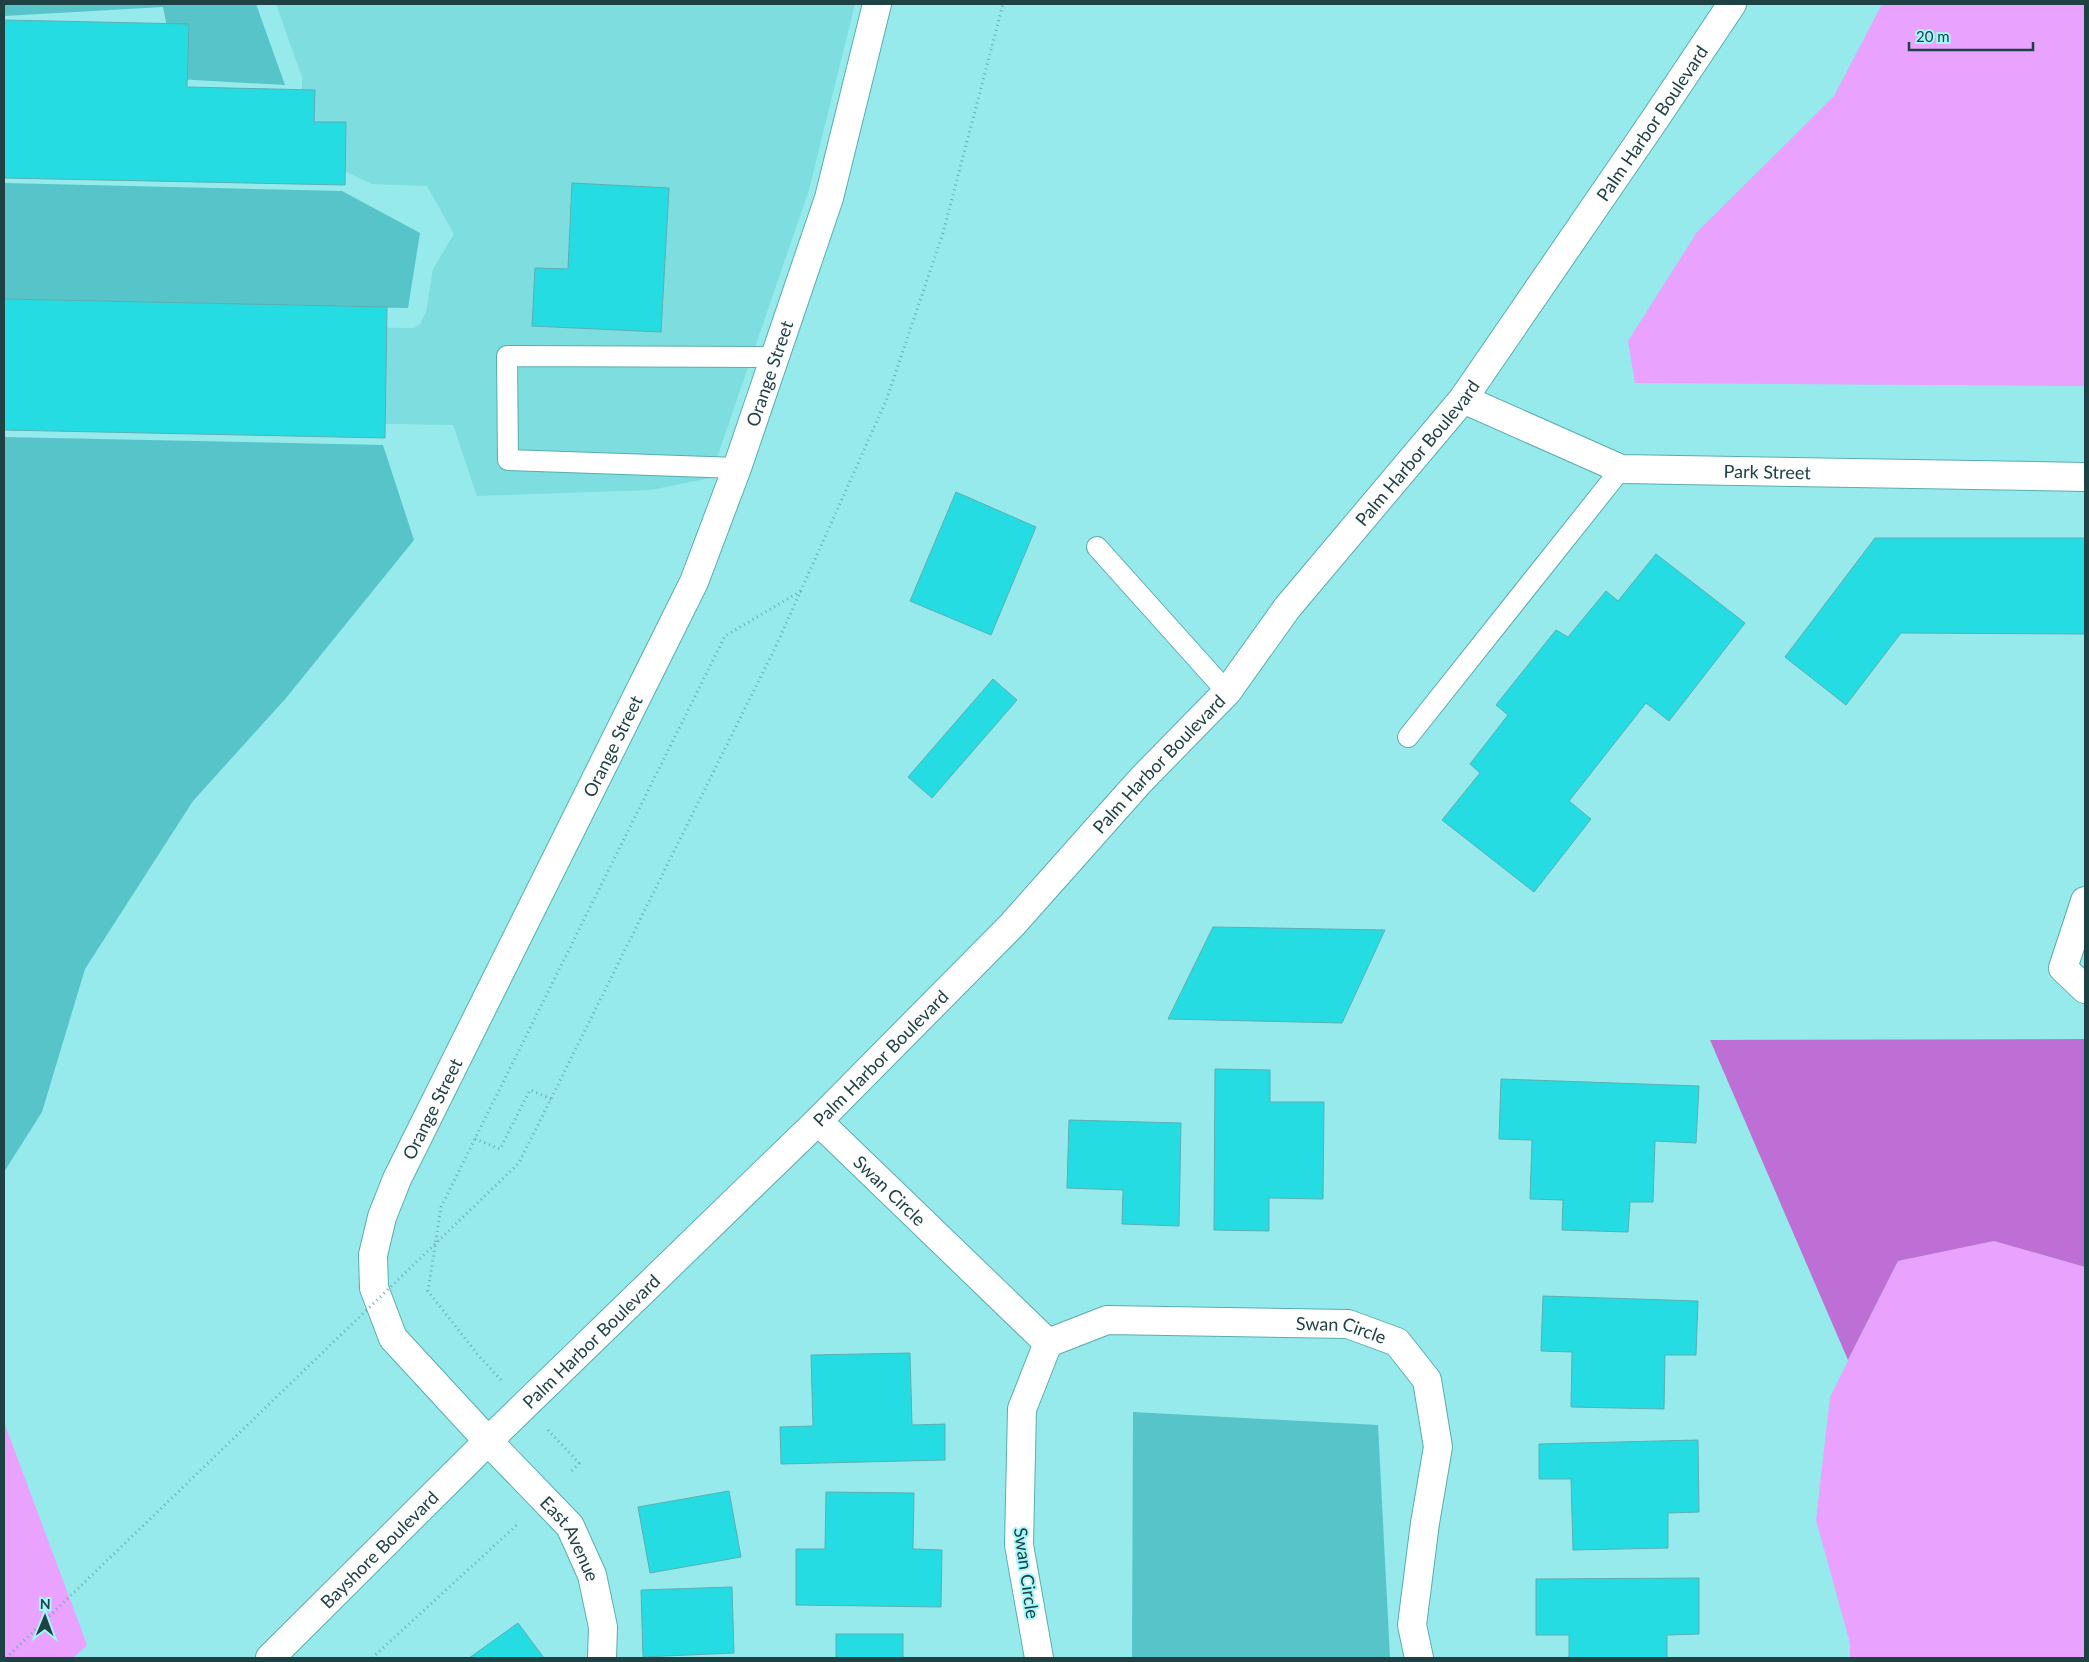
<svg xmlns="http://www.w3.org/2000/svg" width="2089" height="1662" viewBox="0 0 2089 1662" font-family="Lato,sans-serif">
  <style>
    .built { fill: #7edddf }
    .green { fill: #e9a2fe }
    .forest { fill: #be6fd5 }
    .water { fill: #56c4c8 }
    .building { fill: #25dce2; stroke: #5cafb2 }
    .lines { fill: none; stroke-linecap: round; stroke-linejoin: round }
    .lane-casing { stroke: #59adb0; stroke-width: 22 }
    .street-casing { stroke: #59adb0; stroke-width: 30 }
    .secondary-casing { stroke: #59adb0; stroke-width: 30 }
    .path { stroke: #6aadaf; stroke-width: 3; stroke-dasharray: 1 4; stroke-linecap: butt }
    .lane { stroke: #fff; stroke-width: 20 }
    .street { stroke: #fff; stroke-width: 28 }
    .secondary { stroke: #fff; stroke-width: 28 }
    .path-bridge { stroke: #6aadaf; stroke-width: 3; stroke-dasharray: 1 4; stroke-linecap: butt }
    .labels { text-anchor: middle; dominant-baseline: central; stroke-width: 4; stroke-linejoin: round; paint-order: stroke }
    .street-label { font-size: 18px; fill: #1e4143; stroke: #a3f7fa }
  </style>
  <rect width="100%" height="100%" fill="#96eaec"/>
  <polygon class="built" points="276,4 855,4 809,190 710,478 651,490 477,496 453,425 4,417 4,323 414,328 420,324 426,312 433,269 454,234 427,186 372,184 342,170 4,162 4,42 151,42 165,94 302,91 302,77"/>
  <g class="green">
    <polygon points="1882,4 2085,4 2085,386 1635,383 1628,341 1697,232 1834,96"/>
    <polygon points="1994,1241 2085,1267 2085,1658 1850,1658 1850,1643 1816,1520 1830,1397 1898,1261"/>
    <polygon points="4,1422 87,1645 73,1658 4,1658"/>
  </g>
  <polygon class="forest" points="2085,1039 2085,1267 1994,1241 1898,1261 1848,1360 1710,1040"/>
  <g class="water">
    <polygon points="4,4 256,4 285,85 177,79 163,7 4,16"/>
    <polygon points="4,183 342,191 420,233 408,308 4,302"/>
    <polygon points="4,437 383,445 414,540 286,698 193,801 85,969 42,1112 4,1172"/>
    <polygon points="1133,1412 1378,1425 1390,1658 1132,1658"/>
  </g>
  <g class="building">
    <polygon points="4,20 189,24 187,87 315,90 314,122 346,122 345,185 4,178"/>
    <polygon points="572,183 669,188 661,332 532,326 535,268 568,269"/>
    <polygon points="4,299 387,307 385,438 4,430"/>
    <polygon points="956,492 1036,527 991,635 910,601"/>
    <polygon points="1875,538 2085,538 2085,634 1901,633 1846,705 1785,657"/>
    <polygon points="1656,554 1745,623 1669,721 1646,703 1569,801 1591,819 1534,892 1442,820 1480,773 1470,764 1508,715 1496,705 1556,630 1568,637 1606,591 1618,601"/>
    <polygon points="993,679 1017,700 932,798 908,777"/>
    <polygon points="1213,927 1385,930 1342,1023 1168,1019"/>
    <polygon points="1215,1069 1270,1070 1270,1102 1324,1102 1323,1199 1269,1198 1269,1231 1214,1230"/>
    <polygon points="1501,1079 1699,1086 1696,1143 1655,1141 1653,1202 1630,1202 1628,1232 1562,1230 1563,1200 1530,1199 1532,1140 1499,1139"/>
    <polygon points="1069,1120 1181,1123 1179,1226 1122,1224 1123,1190 1067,1188"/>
    <polygon points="1543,1296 1698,1301 1696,1355 1665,1355 1664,1409 1571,1407 1572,1352 1541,1351"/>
    <polygon points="910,1353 912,1425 945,1424 945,1460 781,1464 780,1427 813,1426 811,1355"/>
    <polygon points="1698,1440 1699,1512 1668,1513 1668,1548 1573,1550 1571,1479 1539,1479 1539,1444"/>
    <polygon points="729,1491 741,1557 650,1573 638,1507"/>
    <polygon points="826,1492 914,1493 913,1549 942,1550 941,1607 796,1605 796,1549 825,1549"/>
    <polygon points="1699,1578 1699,1634 1667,1635 1667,1658 1569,1658 1569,1635 1536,1635 1536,1579"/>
    <polygon points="732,1587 734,1653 643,1657 641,1590"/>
    <polygon points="518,1623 544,1658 469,1658"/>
    <rect x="836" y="1634" width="67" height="24"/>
  </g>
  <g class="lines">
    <defs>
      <g id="lane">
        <polyline points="737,468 508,460 507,356 775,357"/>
        <polyline points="1097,547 1227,692"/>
        <polyline points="1408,737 1621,469"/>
      </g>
      <g id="street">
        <path id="s1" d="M1463,399L1621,469L2085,477"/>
        <polyline points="2085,901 2063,968 2085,989"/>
        <path id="s2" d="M818,1121L1048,1343"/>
        <path id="s3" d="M488,1441L570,1526L592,1575L603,1627L602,1658"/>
        <path id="s4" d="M1039,1658L1019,1545L1022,1409L1048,1343L1107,1320L1348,1324L1397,1342L1427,1380L1438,1447L1425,1523L1412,1625L1419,1658"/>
      </g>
      <g id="secondary">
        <path id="s5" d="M488,1441L393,1338L374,1288L373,1255L382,1217L397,1179L694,582L737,468L829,198L877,4"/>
        <path id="s6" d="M270,1658L488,1441L818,1121L1012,925L1140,781L1227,692L1287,608L1463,399L1653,122L1732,4"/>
      </g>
    </defs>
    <use href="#lane" class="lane-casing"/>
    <use href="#street" class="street-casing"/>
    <use href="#secondary" class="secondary-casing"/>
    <g class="path">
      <polyline points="776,646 886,401 943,233 1003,4"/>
      <polyline points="475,1139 500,1149 530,1090 551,1099"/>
      <polyline points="501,1380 478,1355 428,1291 441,1207 725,636 801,591"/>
      <polyline points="548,1430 579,1463 570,1473"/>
      <polyline points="372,1658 519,1523"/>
    </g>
    <use href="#lane" class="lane"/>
    <use href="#street" class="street"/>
    <use href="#secondary" class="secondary"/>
    <polyline class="path-bridge" points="6,1658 519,1163 776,646"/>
  </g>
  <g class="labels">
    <g class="street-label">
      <text stroke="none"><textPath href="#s6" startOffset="2071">Palm Harbor Boulevard</textPath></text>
      <text stroke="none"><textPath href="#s5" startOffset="1195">Orange Street</textPath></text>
      <text stroke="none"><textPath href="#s6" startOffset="1666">Palm Harbor Boulevard</textPath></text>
      <text stroke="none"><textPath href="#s1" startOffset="319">Park Street</textPath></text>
      <text stroke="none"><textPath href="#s5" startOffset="790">Orange Street</textPath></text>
      <text stroke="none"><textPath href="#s6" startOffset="1261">Palm Harbor Boulevard</textPath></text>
      <text stroke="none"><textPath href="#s6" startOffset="856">Palm Harbor Boulevard</textPath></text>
      <text stroke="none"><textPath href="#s5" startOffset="385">Orange Street</textPath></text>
      <text stroke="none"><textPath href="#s2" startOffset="100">Swan Circle</textPath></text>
      <text stroke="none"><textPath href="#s4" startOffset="620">Swan Circle</textPath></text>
      <text stroke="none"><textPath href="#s6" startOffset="451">Palm Harbor Boulevard</textPath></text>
      <text stroke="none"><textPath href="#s3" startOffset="129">East Avenue</textPath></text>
      <text stroke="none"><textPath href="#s6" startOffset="154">Bayshore Boulevard</textPath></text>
      <text transform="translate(1027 1573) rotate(82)">Swan Circle</text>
    </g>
  </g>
  <rect width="2089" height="1662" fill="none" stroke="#1e4143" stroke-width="10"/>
  <g transform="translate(45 1617) rotate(1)" stroke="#a3f7fa" stroke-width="4" paint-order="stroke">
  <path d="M0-4L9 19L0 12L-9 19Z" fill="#1e4143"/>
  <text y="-8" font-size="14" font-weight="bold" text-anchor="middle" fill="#1e4143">N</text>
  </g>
  <path d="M1909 42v8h124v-8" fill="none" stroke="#1e4143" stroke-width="2.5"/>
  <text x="1916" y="42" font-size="15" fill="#1e4143" stroke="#a3f7fa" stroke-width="4" paint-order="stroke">20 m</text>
</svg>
